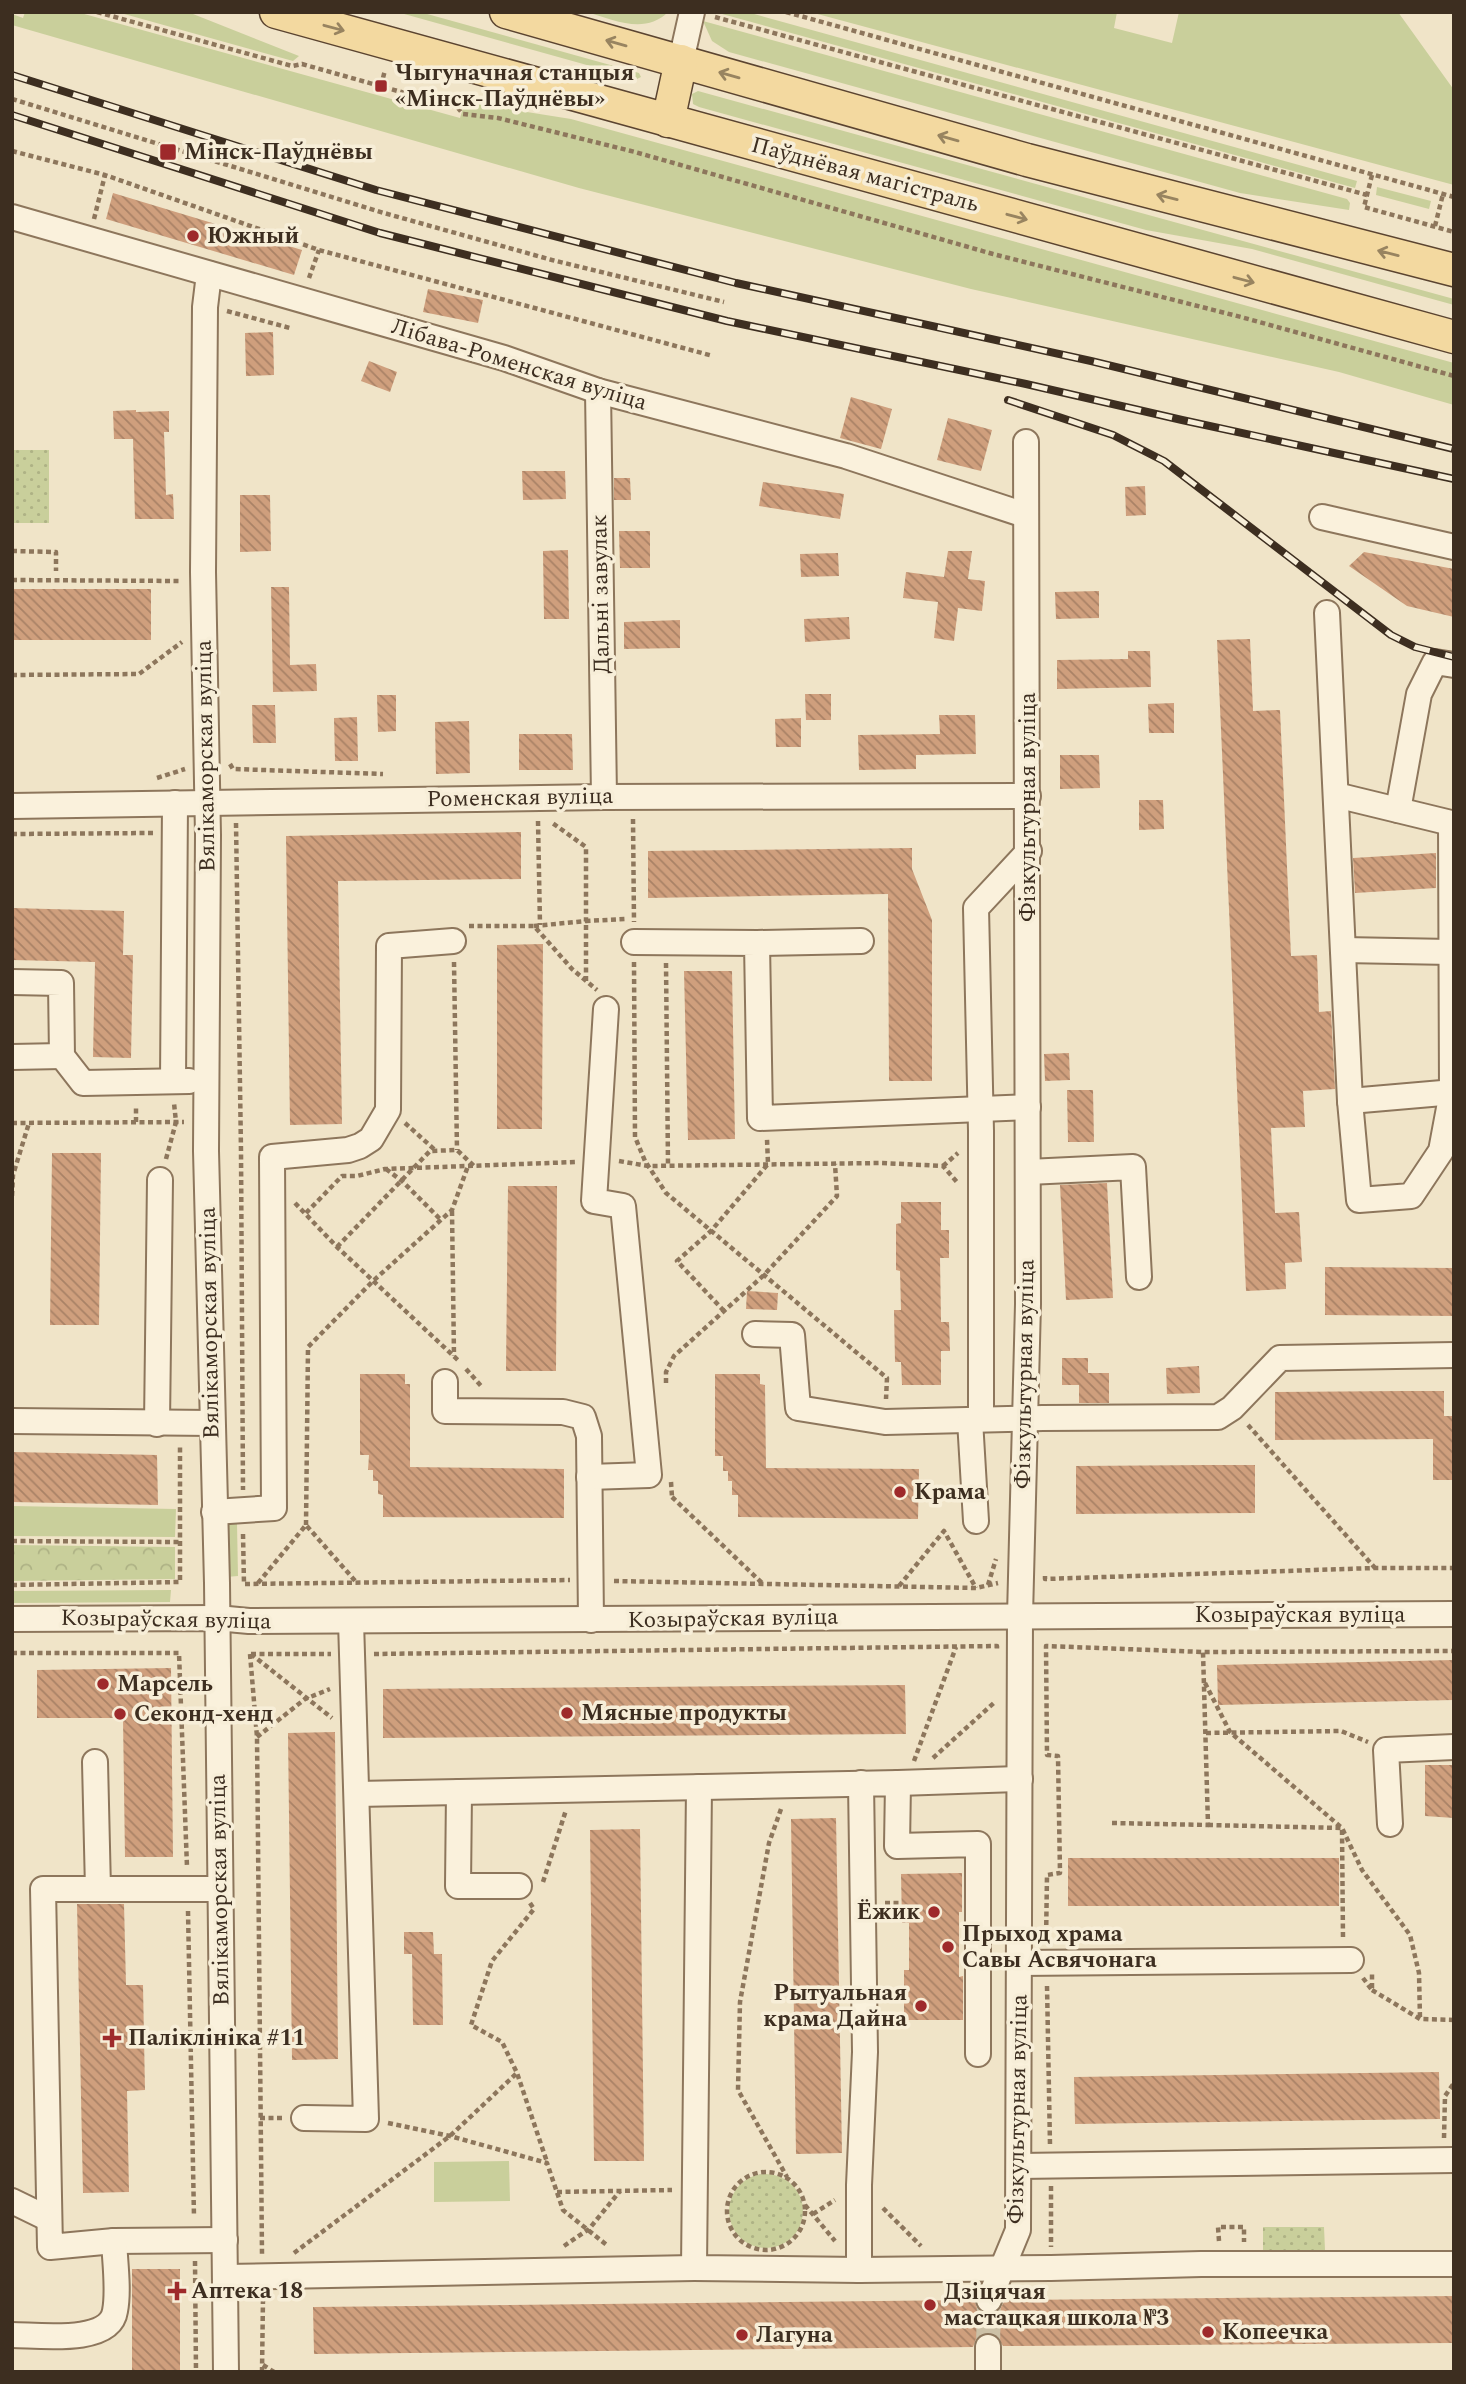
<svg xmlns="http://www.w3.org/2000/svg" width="1466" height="2384" viewBox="0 0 1466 2384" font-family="Spectral,serif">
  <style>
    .grass { fill: #c9cf9b }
    .forest { fill: url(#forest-crowns) }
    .park { fill: url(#park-dots) }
    .building { fill: url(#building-back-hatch) }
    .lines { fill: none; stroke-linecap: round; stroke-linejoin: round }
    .minor-tunnel { stroke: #ccc0a6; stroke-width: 24; stroke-dasharray: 24 12; stroke-linecap: butt }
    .minor-casing { stroke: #8d765c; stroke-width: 28 }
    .major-casing { stroke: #5b4430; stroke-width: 35 }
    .path { stroke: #8d765c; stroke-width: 4.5; stroke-dasharray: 5 3.5; stroke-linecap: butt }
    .minor { stroke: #faf1dc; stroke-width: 24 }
    .major { stroke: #f3d9a0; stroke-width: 32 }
    .rail-casing { stroke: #3d2e20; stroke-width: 8 }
    .rail { stroke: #f7eed8; stroke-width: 5; stroke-dasharray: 16; stroke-linecap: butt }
    .oneway { stroke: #988460 }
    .poi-dot { fill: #9e2a2b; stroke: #f7eed8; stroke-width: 2.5 }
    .labels { text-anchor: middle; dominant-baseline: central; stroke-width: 7; stroke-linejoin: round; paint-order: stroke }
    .poi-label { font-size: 23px; font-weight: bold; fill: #3d2e20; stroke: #f7eed8; text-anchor: start }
    .street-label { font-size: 23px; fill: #3d2e20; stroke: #f7eed8 }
  </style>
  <defs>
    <pattern id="forest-crowns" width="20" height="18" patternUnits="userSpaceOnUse" patternTransform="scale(1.75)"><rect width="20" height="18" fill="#c9cf9b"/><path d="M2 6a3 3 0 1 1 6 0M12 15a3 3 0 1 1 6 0" fill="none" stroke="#aeb285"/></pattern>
    <pattern id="park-dots" width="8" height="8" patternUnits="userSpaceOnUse" patternTransform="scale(1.75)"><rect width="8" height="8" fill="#c9cf9b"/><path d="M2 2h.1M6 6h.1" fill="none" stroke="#aeb285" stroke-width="1.8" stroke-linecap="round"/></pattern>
    <pattern id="building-back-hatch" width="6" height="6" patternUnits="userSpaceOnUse" patternTransform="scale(1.75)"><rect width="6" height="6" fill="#cf9f7d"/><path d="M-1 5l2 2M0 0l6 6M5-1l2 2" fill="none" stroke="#a98266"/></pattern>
  </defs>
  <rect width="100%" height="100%" fill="#f0e4c8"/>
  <g class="grass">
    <polygon points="25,12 77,12 460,118 465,102 571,119 1454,363 1454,405 1339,372 971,289 579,188 12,25 12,14 23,18"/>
    <polygon points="117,12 188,12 299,56 293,61"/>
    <polygon points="397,12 420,12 639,73 641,77 637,79"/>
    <path d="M587,12H668C645,35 614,20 587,12Z"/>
    <polygon points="715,12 747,12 1357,181 1355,188"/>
    <polygon points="810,12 1117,12 1114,28 1172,43 1179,12 1398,12 1454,90 1454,185"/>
    <polygon points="703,21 1347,199 1350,203 1349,210 1240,193 729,52 712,41"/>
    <polygon points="698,91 1454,299 1454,305 1252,249 1146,230 699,107 693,104 692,94"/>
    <polygon points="1377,187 1431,201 1429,209 1376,195"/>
    <polygon points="12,1506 176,1509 175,1537 12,1536"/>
    <polygon points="226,1523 237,1523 238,1576 226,1577"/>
    <polygon points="171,1590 170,1602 12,1603 12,1591"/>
    <polygon points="509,2161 510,2201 434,2202 434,2162"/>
  </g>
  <polygon class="forest" points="12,1545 175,1547 175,1579 12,1581"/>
  <g class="park">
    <rect x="12" y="450" width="37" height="73"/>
    <circle cx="766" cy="2211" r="37"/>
    <polygon points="1263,2227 1324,2227 1325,2250 1263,2250"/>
  </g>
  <g class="building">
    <polygon points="113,193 302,250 294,275 106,219"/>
    <polygon points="428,289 483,300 478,323 423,312"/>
    <polygon points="273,332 274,375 246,376 245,333"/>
    <polygon points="369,361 397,372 390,392 361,381"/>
    <polygon points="851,397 892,409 881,449 840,438"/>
    <polygon points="136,410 136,412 169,411 169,432 164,432 166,495 173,494 174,519 135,519 133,439 114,439 113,411"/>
    <polygon points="948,418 992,430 981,471 937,460"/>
    <polygon points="522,471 565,471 566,499 523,500"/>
    <polygon points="614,478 630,478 631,500 614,500"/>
    <polygon points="763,482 844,494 840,519 759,506"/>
    <polygon points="1145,486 1146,515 1126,516 1125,487"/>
    <polygon points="240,495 270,495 271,551 240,552"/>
    <polygon points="619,531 650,531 650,568 620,568"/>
    <polygon points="568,550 569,619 544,619 543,551"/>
    <polygon points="948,551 972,551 968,579 985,581 982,611 958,608 954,641 934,638 938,602 903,598 906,572 944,577"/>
    <polygon points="1364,552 1454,569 1454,617 1407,606 1349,566"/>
    <polygon points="838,553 839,576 801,577 800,554"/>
    <polygon points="271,587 289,587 290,665 316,664 317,691 273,692"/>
    <rect x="12" y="589" width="139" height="51"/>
    <polygon points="1099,591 1099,618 1056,619 1055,592"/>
    <polygon points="849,617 850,639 805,642 804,619"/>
    <polygon points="680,620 680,648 624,649 624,622"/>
    <polygon points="1250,639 1253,711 1280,710 1291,956 1317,955 1319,1012 1331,1011 1335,1089 1303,1091 1305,1127 1271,1128 1275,1213 1299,1212 1302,1262 1285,1263 1286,1289 1246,1291 1217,640"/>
    <polygon points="1128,651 1150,651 1151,687 1057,689 1057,660 1128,659"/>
    <polygon points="805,694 831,694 831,720 806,720"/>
    <polygon points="377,695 396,695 396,731 378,732"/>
    <polygon points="1174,703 1174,733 1149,733 1148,704"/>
    <polygon points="252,705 275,705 276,743 253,743"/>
    <polygon points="939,715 975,715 976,754 916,755 916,769 859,770 858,735 940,734"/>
    <polygon points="357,717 358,761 335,761 334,718"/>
    <polygon points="801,718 801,747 776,747 775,719"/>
    <polygon points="469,721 470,773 436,774 435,722"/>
    <polygon points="519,734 572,734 573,770 519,770"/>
    <polygon points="1060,755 1099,755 1100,788 1060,789"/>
    <polygon points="1139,800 1163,800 1164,829 1139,830"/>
    <polygon points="521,832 521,879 338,881 342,1124 290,1125 286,836"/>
    <polygon points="912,848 912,869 932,920 932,1081 889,1081 888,894 648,898 648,851"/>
    <polygon points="1436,853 1436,888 1355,893 1353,858"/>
    <polygon points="12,908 124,911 123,955 133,955 131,1058 93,1057 95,962 12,960"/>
    <polygon points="543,944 542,1129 497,1129 497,945"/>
    <polygon points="684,971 732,971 735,1139 688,1140"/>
    <polygon points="1069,1053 1070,1080 1045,1081 1044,1054"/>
    <polygon points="1067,1090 1093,1090 1094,1142 1068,1142"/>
    <polygon points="52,1153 101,1153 99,1325 50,1325"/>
    <polygon points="1107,1183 1113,1298 1066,1300 1060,1185"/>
    <polygon points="508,1186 557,1186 556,1371 506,1371"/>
    <polygon points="901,1202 941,1202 941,1230 949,1230 949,1258 940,1258 941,1322 949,1322 950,1351 941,1351 941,1385 902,1385 901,1362 895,1362 894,1310 901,1310 900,1271 896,1270 896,1224 901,1223"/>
    <polygon points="1325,1267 1454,1268 1454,1316 1325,1315"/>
    <polygon points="747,1291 778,1293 777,1310 746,1309"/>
    <polygon points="1062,1358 1088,1358 1088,1373 1109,1373 1109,1403 1079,1403 1079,1385 1062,1385"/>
    <polygon points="1199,1366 1200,1393 1167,1394 1166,1368"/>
    <polygon points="360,1374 405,1374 405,1384 410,1384 410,1467 564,1469 564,1518 383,1517 383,1495 378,1494 378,1481 373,1481 373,1470 368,1470 369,1455 360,1455"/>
    <polygon points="715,1374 760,1374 760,1384 765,1385 766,1468 919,1469 918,1519 738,1517 738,1495 732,1495 732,1481 728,1481 728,1471 723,1471 723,1456 715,1456"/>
    <polygon points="1403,1391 1444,1391 1444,1416 1454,1416 1454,1480 1433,1480 1433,1439 1275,1440 1275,1392"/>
    <polygon points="12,1452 157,1455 158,1505 12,1502"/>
    <polygon points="1208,1465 1255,1465 1255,1513 1076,1514 1076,1466"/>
    <polygon points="1454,1660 1454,1700 1218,1705 1217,1665"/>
    <polygon points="171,1668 173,1857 125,1857 123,1718 37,1718 37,1670"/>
    <polygon points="905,1685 906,1734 383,1738 383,1689"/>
    <polygon points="335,1732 338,2059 292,2060 288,1733"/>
    <polygon points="1425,1765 1454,1765 1454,1818 1425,1816"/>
    <polygon points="836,1818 842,2153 796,2154 791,1819"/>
    <polygon points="640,1829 644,2161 594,2161 590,1830"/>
    <rect x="1068" y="1858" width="271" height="48"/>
    <polygon points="962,1873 962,1912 959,1912 959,1977 963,1976 963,2020 904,2020 904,1970 909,1970 909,1923 902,1923 901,1874"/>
    <polygon points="77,1904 124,1904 126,1985 143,1985 145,2090 127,2091 129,2192 83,2193"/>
    <polygon points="404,1932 433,1932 434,1954 442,1954 443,2025 413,2025 412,1954 404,1954"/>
    <polygon points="1439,2072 1440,2119 1075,2124 1074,2077"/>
    <rect x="132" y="2269" width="48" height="103"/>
    <polygon points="1454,2296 1454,2343 1003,2346 996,2335 987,2332 976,2339 973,2347 314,2354 313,2307 974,2300 978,2310 990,2315 999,2311 1005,2300"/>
  </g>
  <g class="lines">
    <polyline class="minor-tunnel" points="988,2347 989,2300"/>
    <defs>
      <g id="minor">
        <polyline points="681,61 692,12"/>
        <polyline points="12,217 504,358 598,391 846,456 1025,515"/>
        <polyline points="209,274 205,307 203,572 208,835 206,1151 217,1583 226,2372"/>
        <polyline points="598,391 604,797"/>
        <polyline points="1322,517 1454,547"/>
        <polyline points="1327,613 1350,1101 1454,1092"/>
        <polyline points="1336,795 1451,823"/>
        <polyline points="12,806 604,797 1028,796"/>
        <polyline points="1398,810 1419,694 1435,662 1454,665"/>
        <polyline points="634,942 757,943 760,1118 1028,1107"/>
        <polyline points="757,943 861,941"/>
        <polyline points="1343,950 1451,952"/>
        <polyline points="12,982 61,983 62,1056 83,1083 189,1081"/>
        <polyline points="12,1057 62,1056"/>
        <polyline points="173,1081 175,803"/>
        <polyline points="1350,1101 1359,1200 1411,1196 1441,1151 1452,1092 1451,823 1454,823"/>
        <polyline points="1028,1172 1133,1167 1139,1277"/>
        <polyline points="755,1334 792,1335 798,1408 885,1422 1043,1418 1218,1417 1232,1408 1280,1358 1454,1355"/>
        <polyline points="445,1382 445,1411 563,1412 583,1417 589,1436 591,1620"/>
        <polyline points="981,1419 981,1131 976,908 1029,851"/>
        <polyline points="970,1420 976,1521"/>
        <polyline points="12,1421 212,1423"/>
        <polyline points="157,1424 160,1180"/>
        <polyline points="589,1477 649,1475 623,1206 594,1201 606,1009"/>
        <polyline points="214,1512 274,1508 272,1157 348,1150 360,1146 371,1139 388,1110 389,946 453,941"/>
        <polyline points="12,1619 217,1618 249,1621 1454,1614"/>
        <polyline points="95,1762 98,1889"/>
        <polyline points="898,1783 1020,1779"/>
        <polyline points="699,1787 694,2268 859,2270 1051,2268 1201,2264 1454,2264"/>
        <polyline points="459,1792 458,1886 519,1886"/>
        <polyline points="357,1794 898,1783 897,1846 978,1844 978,2054"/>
        <polyline points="1390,1824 1386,1750 1454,1747"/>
        <polyline points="220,1889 43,1889 50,2247 114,2241 225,2240"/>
        <polyline points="1019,1963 1351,1960"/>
        <polyline points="304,2118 366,2119 351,1621"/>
        <polyline points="1019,2166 1454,2160"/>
        <polyline points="12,2201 49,2219"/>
        <polyline points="859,2270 859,2185 865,2052 861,1783"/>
        <polyline points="226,2277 694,2268"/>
        <polyline points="989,2300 1018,2230 1020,1616 1028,1304 1026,442"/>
        <path d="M12,2335C38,2335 110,2345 115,2311C119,2291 115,2262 114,2241"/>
        <polyline points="988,2347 988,2372"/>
      </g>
      <g id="major">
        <polyline points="276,12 1454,337"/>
        <polyline points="506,12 1027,160 1454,270"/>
        <polyline points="668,121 681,61"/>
      </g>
    </defs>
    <use href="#minor" class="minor-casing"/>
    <use href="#major" class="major-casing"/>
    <g class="path">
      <polyline points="97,12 292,66 302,64 458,108 463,114 498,118 635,152 993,254 1241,317 1454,376"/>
      <polyline points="786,12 1454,197"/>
      <polyline points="715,17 1367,195"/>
      <polyline points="381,86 385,70"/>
      <polyline points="12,99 384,213 552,260 724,302"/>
      <polyline points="12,151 105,175 319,250 713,356"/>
      <polyline points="1372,175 1364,207 1454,232"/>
      <polyline points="94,219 105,175"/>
      <polyline points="1435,226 1443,194"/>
      <polyline points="309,278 319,250"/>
      <polyline points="227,311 290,328"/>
      <polyline points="12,551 56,552 56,571"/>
      <polyline points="12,580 180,581"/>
      <polyline points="12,675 139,674 182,642"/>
      <polyline points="230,764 233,769 383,774"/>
      <polyline points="157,778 185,769"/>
      <polyline points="633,819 634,922"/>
      <polyline points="538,821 540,925"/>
      <polyline points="236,823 241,1151 243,1490"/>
      <polyline points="12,834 153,833"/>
      <polyline points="469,926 534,926 572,969 597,990"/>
      <polyline points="534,926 586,921 586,847 551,822"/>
      <polyline points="454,962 457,1150"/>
      <polyline points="634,962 635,1137 645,1161 666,1193 887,1378 886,1399"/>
      <polyline points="666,963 668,1165"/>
      <polyline points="586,981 586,921 626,919"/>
      <polyline points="136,1122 136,1106"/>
      <polyline points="12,1123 184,1122"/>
      <polyline points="405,1123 435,1150"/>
      <polyline points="166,1159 176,1122 174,1103"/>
      <polyline points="619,1161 648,1166 882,1163 943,1166 957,1182"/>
      <polyline points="943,1166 958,1153"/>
      <polyline points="386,1169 402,1181 441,1220"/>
      <polyline points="12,1196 13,1175 29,1123"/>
      <polyline points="295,1203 337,1247 460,1362"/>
      <polyline points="452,1211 454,1356"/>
      <polyline points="306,1213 342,1176 357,1176 385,1169 576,1162"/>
      <polyline points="337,1247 430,1151 457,1150 474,1166"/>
      <polyline points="724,1311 677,1261 711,1231 768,1164 767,1139"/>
      <polyline points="466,1369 483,1388"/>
      <polyline points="666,1383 666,1372 674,1356 764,1275 837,1196 835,1164"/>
      <polyline points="1248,1425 1375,1568"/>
      <polyline points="671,1482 672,1497"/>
      <polyline points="672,1497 762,1583"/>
      <polyline points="306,1525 308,1347 373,1281 452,1210 468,1166"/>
      <polyline points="243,1534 244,1584 570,1580"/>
      <polyline points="12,1541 180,1542"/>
      <polyline points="1045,1576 1045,1579 1375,1568 1454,1568"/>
      <polyline points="614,1581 976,1588 998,1583"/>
      <polyline points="258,1583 306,1525 357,1583"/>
      <polyline points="12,1585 180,1582 180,1446"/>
      <polyline points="988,1585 996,1559"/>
      <polyline points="899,1586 944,1531 976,1588"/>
      <polyline points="12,1653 179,1653 187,1867"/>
      <polyline points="250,1654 257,1737 262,2254"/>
      <polyline points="251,1654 331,1654"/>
      <polyline points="251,1654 332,1718"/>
      <polyline points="374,1654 997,1646 997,1649"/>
      <polyline points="1205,1683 1230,1732 1342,1828 1362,1870 1410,1935 1419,1973 1420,2019"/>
      <polyline points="1206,1733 1341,1731 1368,1742"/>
      <polyline points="257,1737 305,1699 330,1689"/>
      <polyline points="933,1758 996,1701"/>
      <polyline points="914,1761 956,1647"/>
      <polyline points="781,1809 769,1843 740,2002 738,2090 787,2177"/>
      <polyline points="1112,1823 1208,1825 1203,1652"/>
      <polyline points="1208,1825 1342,1828 1343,1939"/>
      <polyline points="543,1882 566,1810"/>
      <polyline points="530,1903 534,1909 492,1961 471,2025 502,2042 517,2073 547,2162"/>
      <polyline points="885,1903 899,1903"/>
      <polyline points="188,1911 194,2217"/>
      <polyline points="1046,1942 1047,1875 1060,1873 1058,1756 1047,1755 1046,1646 1203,1652 1454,1651"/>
      <polyline points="1363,1978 1372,1990 1372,1971"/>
      <polyline points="1047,1986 1050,2145"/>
      <polyline points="1372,1990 1420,2019 1454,2020"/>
      <polyline points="260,2118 284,2118"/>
      <polyline points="388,2123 450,2136 547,2163 563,2210 608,2246"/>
      <polyline points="1444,2138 1445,2096 1454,2083"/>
      <circle cx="766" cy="2211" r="39"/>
      <polyline points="1051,2186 1051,2247"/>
      <polyline points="557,2192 672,2190"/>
      <polyline points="805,2205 835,2241"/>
      <polyline points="883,2208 921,2246"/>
      <polyline points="813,2214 835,2200"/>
      <polyline points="1219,2241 1218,2227 1244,2227 1244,2242"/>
      <polyline points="564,2246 589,2229 620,2191"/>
      <polyline points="294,2253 450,2136 517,2073"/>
      <polyline points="195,2261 196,2372"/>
      <polyline points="263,2365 274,2372"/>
      <polyline points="262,2372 263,2298"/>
    </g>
    <use href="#minor" class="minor"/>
    <use href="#major" class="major"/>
    <defs>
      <g id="rail">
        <polyline points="12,75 376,190 736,283 1091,361 1454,449"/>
        <polyline points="12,115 380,233 727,321 1026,384 1182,420 1454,479"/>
        <polyline points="1008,400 1113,435 1164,461 1391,635 1415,647 1454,657"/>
      </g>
    </defs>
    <use href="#rail" class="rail-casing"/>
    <use href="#rail" class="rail"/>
  </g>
  <defs><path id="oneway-shaft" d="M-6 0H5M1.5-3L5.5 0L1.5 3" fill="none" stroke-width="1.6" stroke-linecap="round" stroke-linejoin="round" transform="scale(1.75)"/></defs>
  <g class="oneway">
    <use href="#oneway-shaft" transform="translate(334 28) rotate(15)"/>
    <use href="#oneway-shaft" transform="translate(616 43) rotate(-164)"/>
    <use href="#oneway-shaft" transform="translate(729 75) rotate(-164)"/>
    <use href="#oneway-shaft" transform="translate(948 138) rotate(-164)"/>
    <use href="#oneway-shaft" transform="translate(1167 197) rotate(-166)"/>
    <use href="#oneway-shaft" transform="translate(1017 217) rotate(15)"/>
    <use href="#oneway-shaft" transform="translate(1388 253) rotate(-166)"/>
    <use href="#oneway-shaft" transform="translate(1244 280) rotate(15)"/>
  </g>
  <g class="poi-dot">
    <rect x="374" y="79" width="14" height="14" rx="3.5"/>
    <rect x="159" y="143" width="18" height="18" rx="3.5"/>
    <circle cx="193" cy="236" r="7"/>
    <circle cx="900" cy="1492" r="7"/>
    <circle cx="103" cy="1684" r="7"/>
    <circle cx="567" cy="1713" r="7"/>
    <circle cx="120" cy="1714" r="7"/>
    <circle cx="934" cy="1912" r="7"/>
    <circle cx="948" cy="1947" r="7"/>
    <circle cx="921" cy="2006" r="7"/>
    <path d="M108.5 2027.5h7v7h7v7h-7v7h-7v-7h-7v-7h7z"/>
    <path d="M173.5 2280.5h7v7h7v7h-7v7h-7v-7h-7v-7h7z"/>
    <circle cx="930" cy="2305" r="7"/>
    <circle cx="1208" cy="2332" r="7"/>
    <circle cx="742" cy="2335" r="7"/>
  </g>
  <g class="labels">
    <g class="poi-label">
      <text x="395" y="73">Чыгуначная станцыя<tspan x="395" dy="26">«Мінск-Паўднёвы»</tspan></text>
      <text x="184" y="152">Мінск-Паўднёвы</text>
      <text x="207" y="236">Южный</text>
      <text x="914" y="1492">Крама</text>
      <text x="117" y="1684">Марсель</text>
      <text x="581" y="1713">Мясные продукты</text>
      <text x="134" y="1714">Секонд-хенд</text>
      <text x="920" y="1912" text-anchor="end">Ёжик</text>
      <text x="962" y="1934">Прыход храма<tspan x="962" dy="26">Савы Асвячонага</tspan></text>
      <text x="907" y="1993" text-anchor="end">Рытуальная<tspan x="907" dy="26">крама Дайна</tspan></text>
      <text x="128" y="2038">Паліклініка #11</text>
      <text x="191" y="2291">Аптека 18</text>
      <text x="944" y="2292">Дзіцячая<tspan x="944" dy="26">мастацкая школа №3</tspan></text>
      <text x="1222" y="2332">Копеечка</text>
      <text x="756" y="2335">Лагуна</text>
    </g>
    <g class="street-label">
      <text transform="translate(865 175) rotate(15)">Паўднёвая магістраль</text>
      <text transform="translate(519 365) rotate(17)">Лібава-Роменская вуліца</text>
      <text transform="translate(601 594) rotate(-91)">Дальні завулак</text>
      <text transform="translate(206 756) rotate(-91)">Вялікаморская вуліца</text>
      <text transform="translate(520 798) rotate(-1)">Роменская вуліца</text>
      <text transform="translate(1028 807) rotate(-90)">Фізкультурная вуліца</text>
      <text transform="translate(210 1323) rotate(-91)">Вялікаморская вуліца</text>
      <text transform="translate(1025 1374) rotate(-89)">Фізкультурная вуліца</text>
      <text x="1300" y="1615">Козыраўская вуліца</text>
      <text transform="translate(733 1619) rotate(-1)">Козыраўская вуліца</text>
      <text transform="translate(166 1620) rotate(1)">Козыраўская вуліца</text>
      <text transform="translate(220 1890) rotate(-91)">Вялікаморская вуліца</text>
      <text transform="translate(1018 2109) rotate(-89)">Фізкультурная вуліца</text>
    </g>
  </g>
  <rect width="1466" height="2384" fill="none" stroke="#3d2e20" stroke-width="28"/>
</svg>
